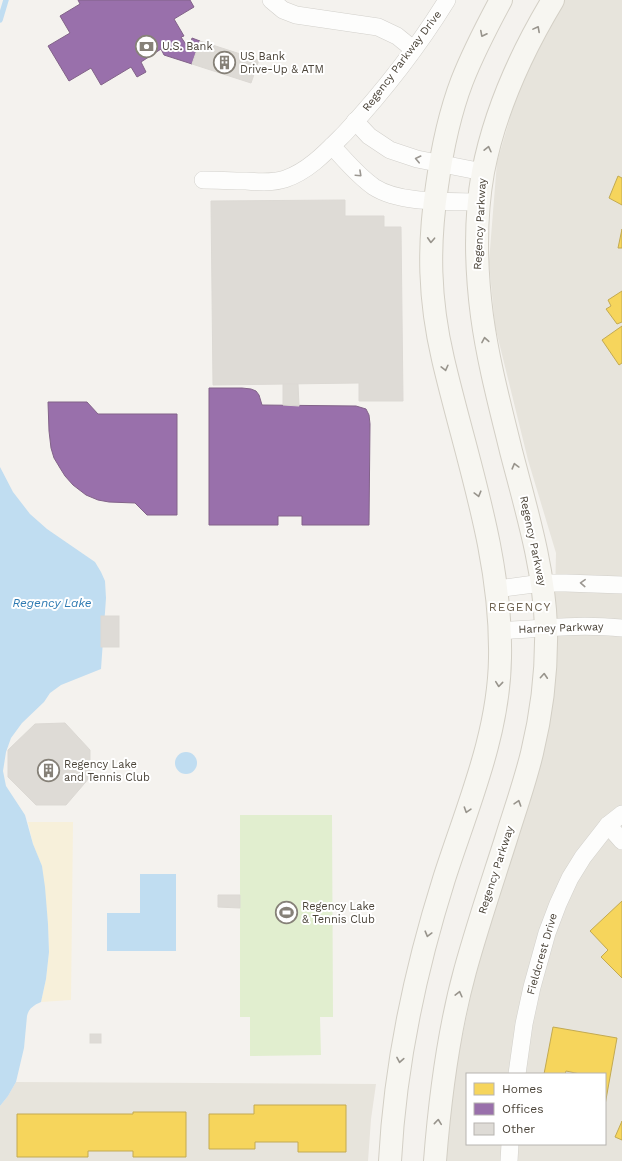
<svg xmlns="http://www.w3.org/2000/svg" width="622" height="1161" viewBox="0 0 622 1161" font-family="'Work Sans',sans-serif">
  <style>
    .residential { fill: #e7e4dc; fill-rule: evenodd }
    .green { fill: #e1eecf }
    .sand { fill: #f7f0da }
    .water { fill: #c0ddf1 }
    .homes { fill: #f6d55c; stroke: #c3aa52 }
    .offices { fill: #9970ab; stroke: #826389 }
    .lines { fill: none; stroke-linecap: round; stroke-linejoin: round }
    .stream { stroke: #c0ddf1; stroke-width: 5.5 }
    .building { fill: #dedbd6; stroke: #dcd9d4 }
    .street-casing { stroke: #d2d0cb; stroke-width: 18 }
    .secondary-casing { stroke: #d3cfc5; stroke-width: 24 }
    .street { stroke: #fdfdfc; stroke-width: 17 }
    .secondary { stroke: #f7f6f1; stroke-width: 22 }
    .oneway { stroke: #98948c }
    .oneway2 { stroke: #9b9791 }
    .labels { text-anchor: middle; dominant-baseline: central; stroke-width: 4; stroke-linejoin: round; paint-order: stroke }
    .poi-label { font-size: 11px; fill: #4b4439; stroke: #fff; text-anchor: start }
    .street-label { font-size: 11px; fill: #4b4439; stroke: #fff }
    .water-label { font-size: 12px; font-style: italic; fill: #2e7ab2; stroke: #fff }
    .neighbourhood-label { font-size: 12px; letter-spacing: 1px; fill: #6e6250; stroke: #fff }
  </style>
  <rect width="100%" height="100%" fill="#f4f2ee"/>
  <g class="residential">
    <path d="M563,0H622V1161H447V1138L457,1062L476,971L504,882L553,689L556,553L528,460L495,326L489,262L497,162L518,91L557,10ZM467,1074H605V1144H467Z"/>
    <polygon points="16,1082 376,1084 371,1119 368,1161 0,1161 0,1106 8,1096"/>
  </g>
  <polygon class="green" points="240,815 332,815 333,1017 320,1017 321,1055 250,1056 250,1017 240,1017"/>
  <polygon class="sand" points="28,822 73,822 71,1000 41,1002 46,979 49,952 48,924 42,867 33,844"/>
  <g class="water">
    <path d="M0,467L13,492L30,514L47,529L95,562L101,572L105,581L106,598L101,669L61,685L50,693L44,702L22,723L11,738L6,752L3,771L6,786L25,815L33,844L42,866L45,887L48,924L49,952L46,979L41,1002C34,1005 29,1008 27,1016L24,1048L16,1082L8,1096L0,1106Z"/>
    <circle cx="186" cy="763" r="11"/>
    <polygon points="140,874 176,874 176,951 107,951 107,913 140,913"/>
  </g>
  <g class="homes">
    <polygon points="618,176 622,178 622,205 609,198"/>
    <polygon points="622,229 622,248 618,248"/>
    <polygon points="622,291 622,322 617,324 606,309 611,306 608,300"/>
    <polygon points="622,326 622,363 619,365 602,340"/>
    <polygon points="622,901 622,978 601,957 608,950 590,931"/>
    <polygon points="553,1027 617,1038 605,1105 605,1074 580,1074 566,1071 565,1074 544,1074"/>
    <polygon points="254,1105 346,1105 346,1152 298,1152 298,1142 255,1142 255,1149 209,1149 209,1114 254,1114"/>
    <polygon points="133,1112 186,1112 186,1157 133,1157 133,1151 88,1151 88,1157 17,1157 17,1114 133,1114"/>
    <polygon points="622,1121 622,1140 615,1137"/>
  </g>
  <g class="offices">
    <polygon points="78,0 190,0 194,7 174,19 184,36 181,37 187,46 190,47 192,38 200,41 192,64 164,55 161,49 141,62 146,72 137,77 131,67 101,85 91,68 69,81 48,46 70,33 60,16 80,4"/>
    <polygon points="209,388 242,388 251,389 256,391 259,395 262,405 356,406 366,409 369,415 370,424 369,525 302,525 302,516 278,516 278,525 209,525"/>
    <polygon points="48,402 87,402 98,414 177,414 177,515 147,515 135,503 109,502 98,500 86,495 73,485 65,476 60,468 54,458 51,448 49,431"/>
  </g>
  <g class="lines">
    <polyline class="stream" points="0,20 6,0"/>
  </g>
  <g class="building">
    <polygon points="200,41 259,60 251,83 192,64"/>
    <polygon points="345,200 345,216 384,216 384,227 401,227 403,401 359,401 359,383 213,385 211,201"/>
    <polygon points="283,384 298,384 299,406 283,405"/>
    <rect x="101" y="616" width="18" height="31"/>
    <polygon points="65,723 90,750 90,777 66,805 36,805 8,777 8,750 35,724"/>
    <polygon points="218,895 240,895 240,908 218,907"/>
    <rect x="90" y="1034" width="11" height="9"/>
  </g>
  <g class="lines">
    <defs>
      <g id="street">
        <polyline points="271,0 283,10 296,15 378,27 397,36 413,49"/>
        <polyline points="355,121 369,136 390,150 417,159 483,172"/>
        <path d="M332,146C345,160 358,176 374,187C400,204 449,201 479,202"/>
        <path d="M203,180C217,180 231,181 246,181C259,182 273,183 285,179C309,171 328,150 345,133C382,93 418,47 447,0"/>
        <polyline points="497,589 542,583 566,583 622,585"/>
        <path d="M500,631C540,628 581,624 622,628"/>
        <polyline points="608,825 622,841"/>
        <polyline points="517,1074 524,1024 532,987 547,933 558,904 570,878 583,857 608,825 622,814"/>
        <polyline points="509,1161 510,1144"/>
      </g>
      <g id="secondary">
        <path d="M390,1161C395,1065 415,971 444,879C467,807 499,735 500,658C502,555 466,458 443,359C429,299 428,246 437,186C442,150 449,115 462,81C473,53 487,26 501,0"/>
        <path d="M435,1161C440,1097 448,1033 465,971C477,927 492,883 506,839C515,810 525,782 532,753C542,712 547,670 546,627C544,567 526,509 511,451C500,406 488,361 482,316C476,270 475,217 483,172C495,110 521,53 553,0"/>
      </g>
    </defs>
    <use href="#street" class="street-casing"/>
    <use href="#secondary" class="secondary-casing"/>
    <use href="#street" class="street"/>
    <use href="#secondary" class="secondary"/>
  </g>
  <defs><path id="oneway-chevron" d="M-2-3.5L2.5 0L-2 3.5" fill="none" stroke-width="1.6" stroke-linecap="round" stroke-linejoin="round"/></defs>
  <g class="oneway">
    <use href="#oneway-chevron" transform="translate(537 29) rotate(-62)"/>
    <use href="#oneway-chevron" transform="translate(483 34) rotate(117)"/>
    <use href="#oneway-chevron" transform="translate(488 149) rotate(-77)"/>
    <use href="#oneway-chevron" transform="translate(431 240) rotate(93)"/>
    <use href="#oneway-chevron" transform="translate(485 340) rotate(-100)"/>
    <use href="#oneway-chevron" transform="translate(445 368) rotate(76)"/>
    <use href="#oneway-chevron" transform="translate(515 466) rotate(-105)"/>
    <use href="#oneway-chevron" transform="translate(478 494) rotate(75)"/>
    <use href="#oneway-chevron" transform="translate(544 676) rotate(-86)"/>
    <use href="#oneway-chevron" transform="translate(499 684) rotate(96)"/>
    <use href="#oneway-chevron" transform="translate(518 803) rotate(-72)"/>
    <use href="#oneway-chevron" transform="translate(467 810) rotate(108)"/>
    <use href="#oneway-chevron" transform="translate(428 934) rotate(105)"/>
    <use href="#oneway-chevron" transform="translate(459 994) rotate(-76)"/>
    <use href="#oneway-chevron" transform="translate(400 1060) rotate(100)"/>
    <use href="#oneway-chevron" transform="translate(438 1122) rotate(-84)"/>
  </g>
  <g class="oneway2">
    <use href="#oneway-chevron" transform="translate(418 159) rotate(-167)"/>
    <use href="#oneway-chevron" transform="translate(359 174) rotate(43)"/>
    <use href="#oneway-chevron" transform="translate(583 583) rotate(-177)"/>
  </g>
  <defs>
    <symbol id="bank-ring" viewBox="-11 -11 22 22"><circle r="9.5" fill="#fff" stroke="#868178" stroke-width="1.5"/><path d="M-6-4H6V4H-6ZM0-2.3a2.3 2.3 0 1 0 0 4.6a2.3 2.3 0 1 0 0-4.6Z" fill="#868178"/></symbol>
    <symbol id="building-ring" viewBox="-11 -11 22 22"><circle r="9.5" fill="#fff" stroke="#868178" stroke-width="1.5"/><path d="M-4-6H4V6H1V3H-1V6H-4ZM-2.5-4.3h1.7v1.8h-1.7ZM.8-4.3h1.7v1.8H.8ZM-2.5-1h1.7V.8h-1.7ZM.8-1h1.7V.8H.8Z" fill="#868178"/></symbol>
    <symbol id="stadium-ring" viewBox="-11 -11 22 22"><circle r="9.5" fill="#fff" stroke="#868178" stroke-width="1.5"/><path d="M0-5a6.5 5 0 1 0 0 10a6.5 5 0 1 0 0-10ZM-3.5-1.8h7v3.6h-7Z" fill="#868178"/></symbol>
  </defs>
  <g fill-rule="evenodd">
    <use href="#bank-ring" x="134" y="34" width="25" height="25"/>
    <use href="#building-ring" x="212" y="50" width="25" height="25"/>
    <use href="#building-ring" x="36" y="758" width="25" height="25"/>
    <use href="#stadium-ring" x="274" y="900" width="25" height="25"/>
  </g>
  <g class="labels">
    <g class="poi-label">
      <text x="162" y="46">U.S. Bank</text>
      <text x="240" y="56">US Bank<tspan x="240" dy="13">Drive-Up &amp; ATM</tspan></text>
      <text x="64" y="764">Regency Lake<tspan x="64" dy="13">and Tennis Club</tspan></text>
      <text x="302" y="906">Regency Lake<tspan x="302" dy="13">&amp; Tennis Club</tspan></text>
    </g>
    <g class="street-label">
      <text transform="translate(402 61) rotate(-53)">Regency Parkway Drive</text>
      <text transform="translate(480 224) rotate(-87)">Regency Parkway</text>
      <text transform="translate(533 541) rotate(78)">Regency Parkway</text>
      <text transform="translate(561 628) rotate(-2)">Harney Parkway</text>
      <text transform="translate(496 870) rotate(-72)">Regency Parkway</text>
      <text transform="translate(542 954) rotate(-74)">Fieldcrest Drive</text>
    </g>
    <g class="water-label">
      <text x="52" y="603">Regency Lake</text>
    </g>
    <g class="neighbourhood-label">
      <text x="520" y="607">REGENCY</text>
    </g>
  </g>
  <rect x="466" y="1073" width="140" height="72" fill="#ffffff" stroke="#b7b4b0"/>
  <rect x="474" y="1083" width="20" height="12" fill="#f6d55c" stroke="#b7b4b0"/>
  <text x="502" y="1093" font-size="12" fill="#4b4439">Homes</text>
  <rect x="474" y="1103" width="20" height="12" fill="#9970ab" stroke="#b7b4b0"/>
  <text x="502" y="1113" font-size="12" fill="#4b4439">Offices</text>
  <rect x="474" y="1123" width="20" height="12" fill="#dedbd6" stroke="#b7b4b0"/>
  <text x="502" y="1133" font-size="12" fill="#4b4439">Other</text>
</svg>
